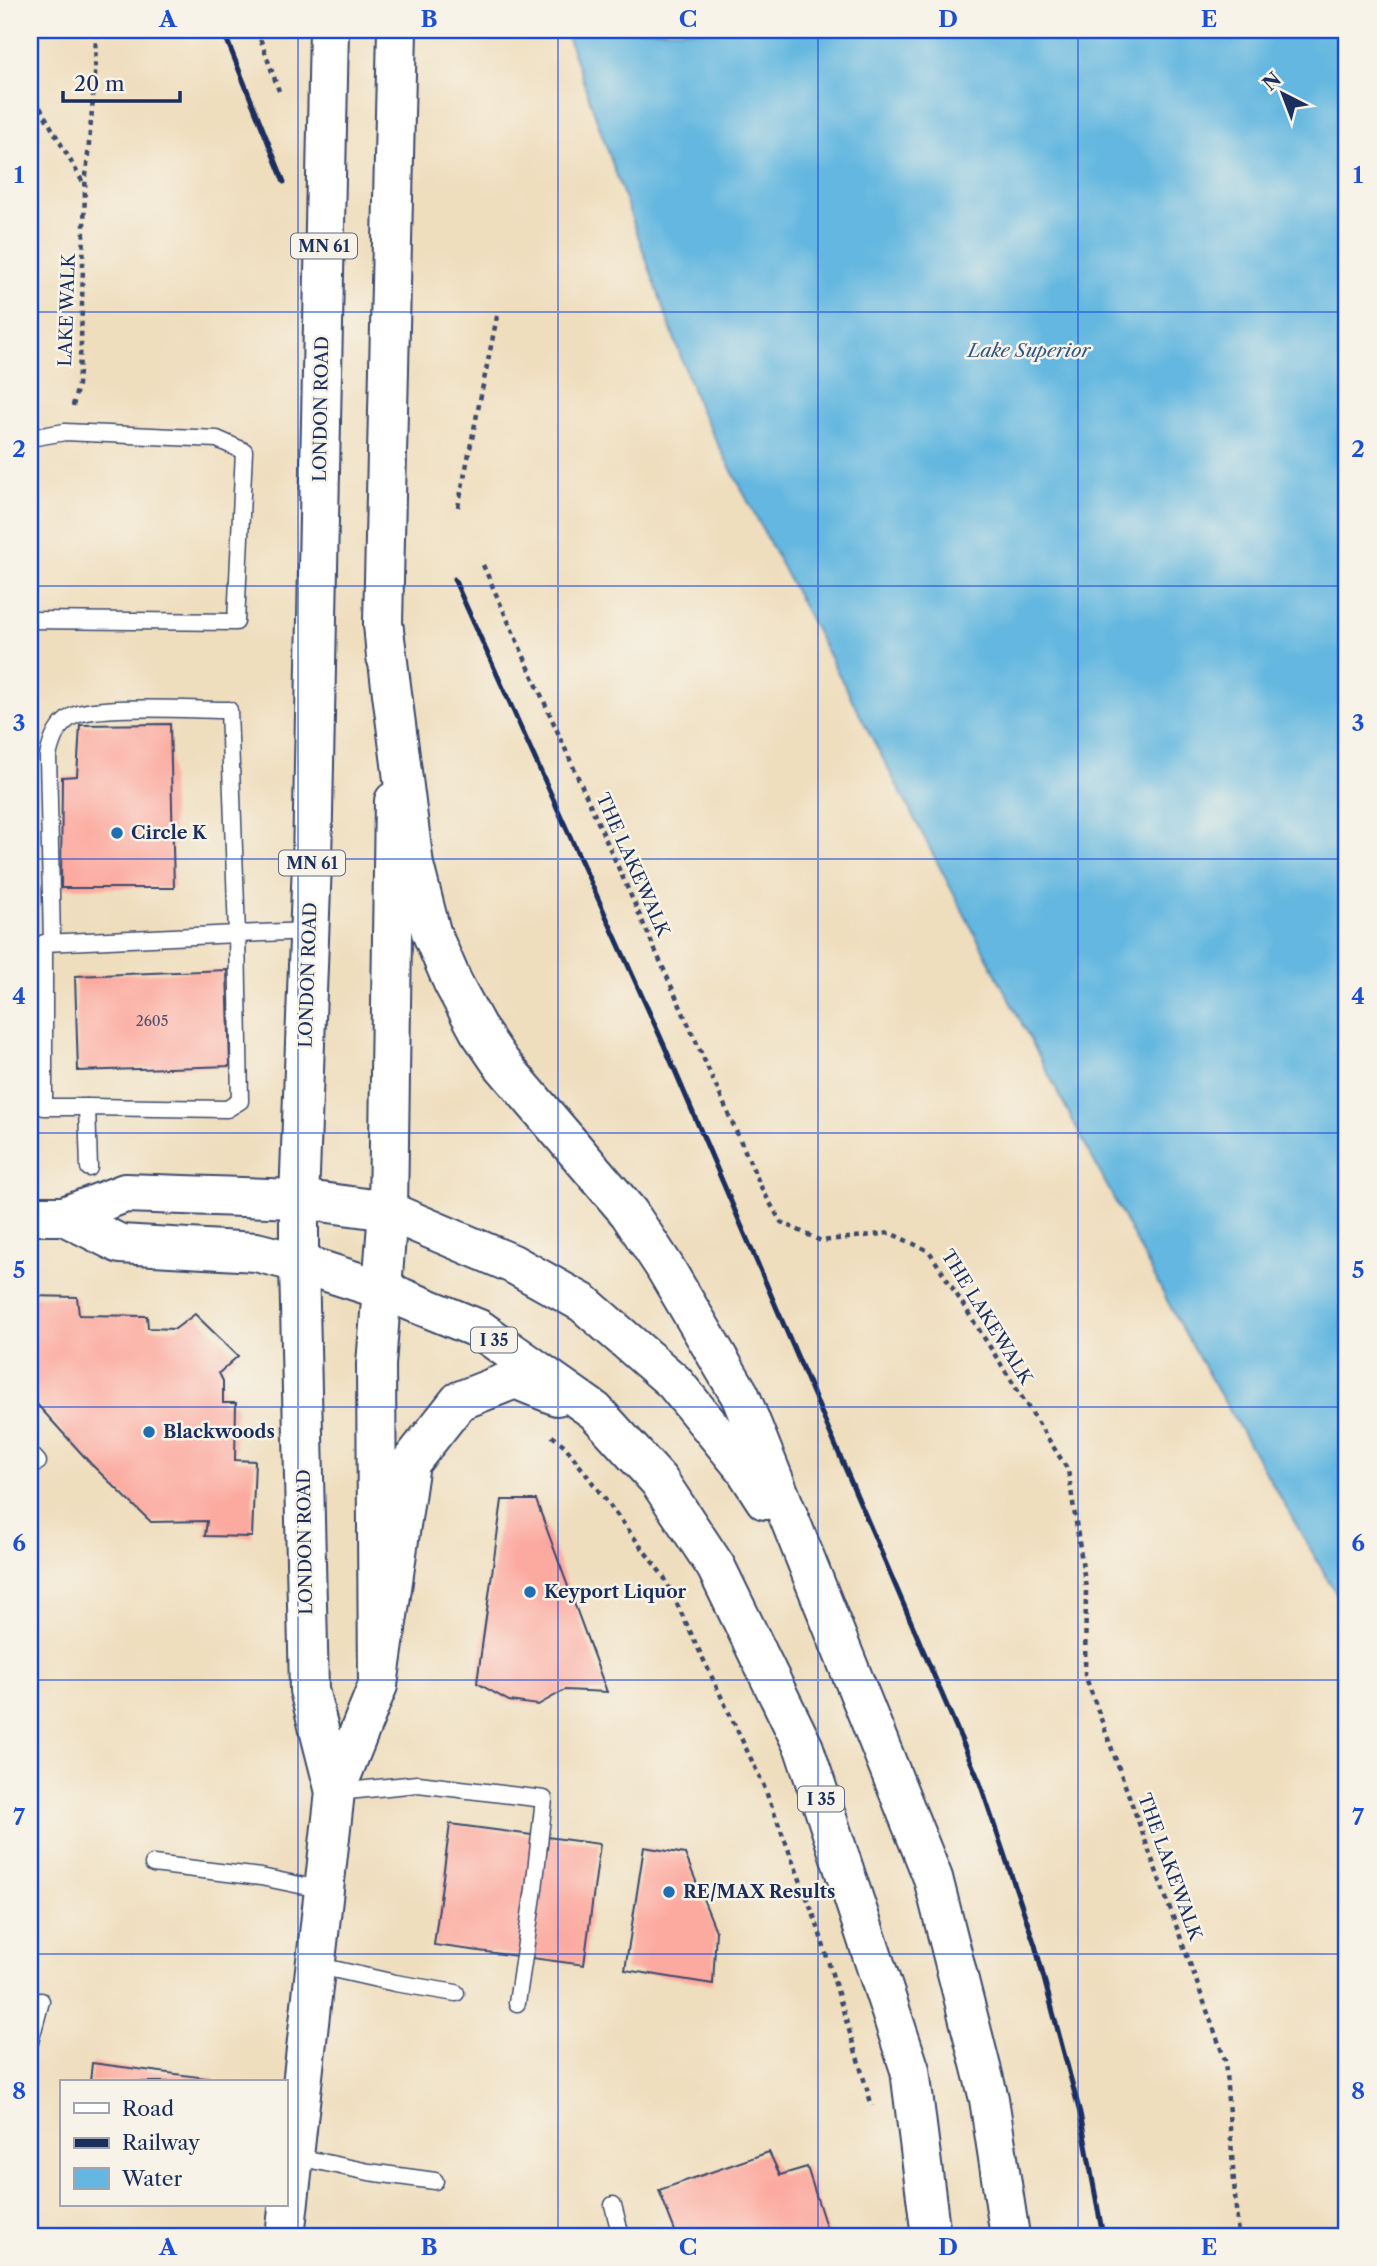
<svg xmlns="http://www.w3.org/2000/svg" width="1377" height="2266" viewBox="0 0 1377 2266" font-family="'Libre Caslon Text',serif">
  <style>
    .water { fill: #64b7e0; stroke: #40739f; stroke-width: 2 }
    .building { fill: #fcaaa0 }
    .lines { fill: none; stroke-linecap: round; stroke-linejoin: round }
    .service-casing { stroke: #3b496c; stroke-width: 19 }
    .tertiary-casing { stroke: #3b496c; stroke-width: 42 }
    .secondary-casing { stroke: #3b496c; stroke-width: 42 }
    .trunk-casing { stroke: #3b496c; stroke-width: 42 }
    .motorway-casing { stroke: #3b496c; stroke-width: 42 }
    .path { stroke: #3b496c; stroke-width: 4.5; stroke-dasharray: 5 5; stroke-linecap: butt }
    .service { stroke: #fff; stroke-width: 16 }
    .tertiary { stroke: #fff; stroke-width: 38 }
    .secondary { stroke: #fff; stroke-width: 38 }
    .trunk { stroke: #fff; stroke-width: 38 }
    .motorway { stroke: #fff; stroke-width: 38 }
    .rail { stroke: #1b2f5e; stroke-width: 5 }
    .grid { fill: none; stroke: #1d4ed8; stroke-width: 2; stroke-opacity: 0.55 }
    .poi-dot { fill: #1f6fb2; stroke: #f7f3e8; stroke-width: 2.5 }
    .labels { text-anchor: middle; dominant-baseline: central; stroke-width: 5; stroke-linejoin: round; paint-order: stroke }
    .number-label { font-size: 14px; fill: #534e6e }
    .shield { fill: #f7f3e8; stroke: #5d6a87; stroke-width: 2 }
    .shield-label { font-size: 16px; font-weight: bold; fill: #1b2f5e }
    .street-label { font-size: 18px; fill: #1b2f5e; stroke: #f7f3e8 }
    .poi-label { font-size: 18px; font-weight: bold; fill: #1b2f5e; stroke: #f7f3e8; text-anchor: start }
    .water-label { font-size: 19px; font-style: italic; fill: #315885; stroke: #f7f3e8 }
    .neatline { fill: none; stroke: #1d4ed8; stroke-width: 2.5 }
    .grid-label { font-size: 23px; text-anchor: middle; font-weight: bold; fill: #1d4ed8 }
  </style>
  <rect width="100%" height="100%" fill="#f7f3e8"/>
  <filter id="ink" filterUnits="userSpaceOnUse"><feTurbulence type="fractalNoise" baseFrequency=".0143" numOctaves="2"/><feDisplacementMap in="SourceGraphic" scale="14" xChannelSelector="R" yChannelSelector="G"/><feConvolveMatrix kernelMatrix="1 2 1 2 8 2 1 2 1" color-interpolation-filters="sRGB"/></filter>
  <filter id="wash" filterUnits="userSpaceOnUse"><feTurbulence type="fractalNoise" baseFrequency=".00686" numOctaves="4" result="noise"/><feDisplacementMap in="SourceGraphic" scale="28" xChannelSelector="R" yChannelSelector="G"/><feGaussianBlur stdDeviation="1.57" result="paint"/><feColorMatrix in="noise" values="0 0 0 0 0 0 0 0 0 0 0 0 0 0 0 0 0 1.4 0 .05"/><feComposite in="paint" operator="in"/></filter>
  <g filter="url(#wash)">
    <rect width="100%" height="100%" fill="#efdebe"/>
    <polygon class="water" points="565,30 1347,30 1347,1612 1182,1329 699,408"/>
    <g id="blocks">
      <g class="building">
        <polygon points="170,724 174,888 61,888 62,777 77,776 80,725"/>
        <polygon points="227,970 230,1066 78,1071 75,976"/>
        <polygon points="30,1296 77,1297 79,1315 147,1316 148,1328 175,1329 195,1314 238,1356 219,1373 223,1381 223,1403 236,1403 235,1460 255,1461 252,1537 205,1536 207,1521 151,1522 91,1464 34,1401 30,1370"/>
        <polygon points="502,1500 536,1500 607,1692 565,1690 538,1705 509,1701 477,1683"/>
        <polygon points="450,1824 600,1844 584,1965 434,1945"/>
        <polygon points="644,1847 685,1854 716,1931 713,1984 625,1970"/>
        <polygon points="92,2063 214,2079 213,2082 90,2082"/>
        <polygon points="769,2152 780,2175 807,2167 829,2236 677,2236 659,2190"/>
      </g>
    </g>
  </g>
  <g filter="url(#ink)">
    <use href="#blocks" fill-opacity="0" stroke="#3b496c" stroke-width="2"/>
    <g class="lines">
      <defs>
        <g id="service">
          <polyline points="30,438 65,432 217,439 244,451 236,622 30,620"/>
          <path d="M52,942L48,756C52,739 57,725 73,716C97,704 196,710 229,710L237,934L44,943V1107H87"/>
          <polyline points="89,1168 87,1107 227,1109 240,1101 237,934 309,931"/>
          <polyline points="30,1453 38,1462"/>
          <polyline points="337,1792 418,1784 544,1799 534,1889 517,2003"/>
          <polyline points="153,1864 261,1877 324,1890"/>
          <polyline points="315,1965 395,1983 456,1993"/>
          <polyline points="30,2042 41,2001"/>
          <polyline points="293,2156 369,2172 435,2181"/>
          <polyline points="613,2205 621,2236"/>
        </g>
        <g id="tertiary">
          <polyline points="30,1216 64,1216 125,1193 299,1199 388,1211"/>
          <polyline points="64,1216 120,1244 256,1252 299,1263"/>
        </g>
        <g id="secondary">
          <polyline points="299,1263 309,1690 335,1792"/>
          <polyline points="285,2236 335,1792 378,1685 376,1365 388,1211"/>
        </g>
        <g id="trunk">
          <polyline points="329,30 312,862 299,1199 299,1263 383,1290"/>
          <polyline points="386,657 383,623 397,30"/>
          <polyline points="388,1211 394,801"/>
        </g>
        <g id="motorway">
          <polyline points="383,623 414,865 431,932 453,983 479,1031 501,1063 629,1213 664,1266 740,1395 933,1878 989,2099 1010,2236"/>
          <polyline points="388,1211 513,1264 583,1303 674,1382 745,1469 765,1500"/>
          <polyline points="383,1290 479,1329 595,1411 659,1481 716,1567 804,1748 910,2070 931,2236"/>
          <polyline points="378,1685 410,1463 459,1401 515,1379 557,1396"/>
        </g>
      </defs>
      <use href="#service" class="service-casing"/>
      <use href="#tertiary" class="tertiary-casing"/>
      <use href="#secondary" class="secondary-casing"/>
      <use href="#trunk" class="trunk-casing"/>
      <use href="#motorway" class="motorway-casing"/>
      <g class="path">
        <polyline points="257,30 279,91"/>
        <polyline points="30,90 85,186"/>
        <polyline points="73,406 78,385 81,343 85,187 95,77 96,30"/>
        <polyline points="458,507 498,312"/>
        <polyline points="483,565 762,1189 781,1222 821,1241 890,1233 929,1251 1068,1470 1086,1588 1085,1675 1225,2060 1238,2236"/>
        <polyline points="552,1436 564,1445 664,1577 763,1784 816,1921 872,2106"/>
      </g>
      <use href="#service" class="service"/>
      <use href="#tertiary" class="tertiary"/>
      <use href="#secondary" class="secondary"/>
      <use href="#trunk" class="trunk"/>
      <use href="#motorway" class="motorway"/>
      <g class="rail">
        <polyline points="223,30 284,182"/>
        <polyline points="454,579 664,1045 980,1783 1035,1945 1080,2113 1103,2236"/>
      </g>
    </g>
  </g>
  <path class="grid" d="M298,30V2236M558,30V2236M818,30V2236M1078,30V2236M30,312H1347M30,586H1347M30,859H1347M30,1133H1347M30,1407H1347M30,1680H1347M30,1954H1347"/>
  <g class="poi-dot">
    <circle cx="117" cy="833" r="7"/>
    <circle cx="149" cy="1432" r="7"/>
    <circle cx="530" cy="1592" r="7"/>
    <circle cx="669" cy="1892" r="7"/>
  </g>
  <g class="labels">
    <g class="number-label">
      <text x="152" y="1021">2605</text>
    </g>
    <g class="shield">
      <rect x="291" y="233.5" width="66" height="25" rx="5"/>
      <rect x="279" y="850.5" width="66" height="25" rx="5"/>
      <rect x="471" y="1327.5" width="46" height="25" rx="5"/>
      <rect x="798" y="1786.5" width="46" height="25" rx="5"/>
    </g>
    <g class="shield-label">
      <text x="324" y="246">MN 61</text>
      <text x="312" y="863">MN 61</text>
      <text x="494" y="1340">I 35</text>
      <text x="821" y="1799">I 35</text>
    </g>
    <g class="street-label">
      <text transform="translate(67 310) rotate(-88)">LAKE WALK</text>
      <text transform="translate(321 409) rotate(-89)">LONDON ROAD</text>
      <text transform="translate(633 865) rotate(66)">THE LAKEWALK</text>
      <text transform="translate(308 975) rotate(-88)">LONDON ROAD</text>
      <text transform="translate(987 1317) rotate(58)">THE LAKEWALK</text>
      <text transform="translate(305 1542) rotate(-91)">LONDON ROAD</text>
      <text transform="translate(1170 1867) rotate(70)">THE LAKEWALK</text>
    </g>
    <g class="poi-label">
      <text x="131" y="833">Circle K</text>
      <text x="163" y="1432">Blackwoods</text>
      <text x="544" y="1592">Keyport Liquor</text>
      <text x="683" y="1892">RE/MAX Results</text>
    </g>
    <g class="water-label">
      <text x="1029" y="350">Lake Superior</text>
    </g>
  </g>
  <rect width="1377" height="2266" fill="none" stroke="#f7f3e8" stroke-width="77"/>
  <rect x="60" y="2080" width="228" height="126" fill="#f7f3e8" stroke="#9fa5b1" stroke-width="2"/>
  <rect x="74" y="2103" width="35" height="10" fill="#ffffff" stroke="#9fa5b1" stroke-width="2"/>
  <text x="122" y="2116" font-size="21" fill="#1b2f5e">Road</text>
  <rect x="74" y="2138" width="35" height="10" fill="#1b2f5e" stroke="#9fa5b1" stroke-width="2"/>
  <text x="122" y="2150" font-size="21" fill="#1b2f5e">Railway</text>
  <rect x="74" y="2168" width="35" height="21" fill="#64b7e0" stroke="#9fa5b1" stroke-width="2"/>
  <text x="122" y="2186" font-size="21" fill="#1b2f5e">Water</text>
  <g transform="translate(1283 94) rotate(318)" stroke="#f7f3e8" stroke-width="5" paint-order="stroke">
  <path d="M0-5L12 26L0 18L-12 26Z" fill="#1b2f5e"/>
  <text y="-10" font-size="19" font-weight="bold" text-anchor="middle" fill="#1b2f5e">N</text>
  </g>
  <path d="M63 91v10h117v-10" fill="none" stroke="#1b2f5e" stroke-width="3.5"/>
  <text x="74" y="91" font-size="21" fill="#1b2f5e" stroke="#f7f3e8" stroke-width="5" paint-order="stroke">20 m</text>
  <rect x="38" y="38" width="1300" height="2190" class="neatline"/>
  <g class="grid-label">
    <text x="168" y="27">A</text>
    <text x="429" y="27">B</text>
    <text x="688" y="27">C</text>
    <text x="948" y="27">D</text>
    <text x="1209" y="27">E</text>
    <text x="19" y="183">1</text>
    <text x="1358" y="183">1</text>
    <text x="19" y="457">2</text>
    <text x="1358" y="457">2</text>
    <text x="19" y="731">3</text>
    <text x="1358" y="731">3</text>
    <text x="19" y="1004">4</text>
    <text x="1358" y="1004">4</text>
    <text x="19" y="1278">5</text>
    <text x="1358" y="1278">5</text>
    <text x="19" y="1551">6</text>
    <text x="1358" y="1551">6</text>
    <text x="19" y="1825">7</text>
    <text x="1358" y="1825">7</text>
    <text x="19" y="2099">8</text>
    <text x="1358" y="2099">8</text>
    <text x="168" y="2255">A</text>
    <text x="429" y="2255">B</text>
    <text x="688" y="2255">C</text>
    <text x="948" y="2255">D</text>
    <text x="1209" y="2255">E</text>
  </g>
</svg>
